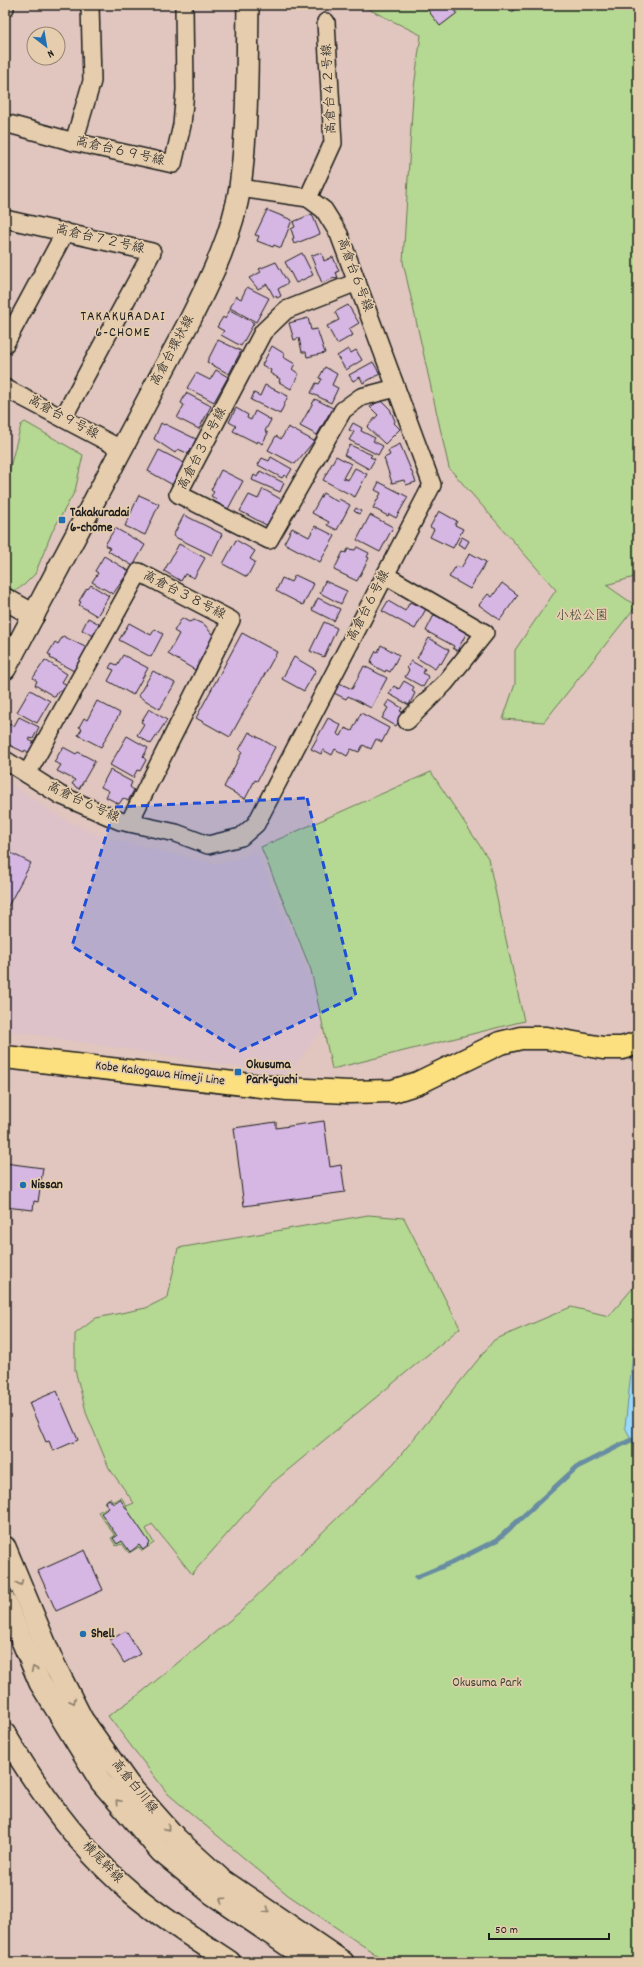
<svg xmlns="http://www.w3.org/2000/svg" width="643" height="1967" viewBox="0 0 643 1967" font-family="Dekko,'Klee One',sans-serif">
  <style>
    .built { fill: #ddc2c9 }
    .green { fill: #b5d892; stroke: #687a57 }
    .water { fill: #9ad9fc; stroke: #688da2 }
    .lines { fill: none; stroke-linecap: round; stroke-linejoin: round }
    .stream { stroke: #688da2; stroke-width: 5 }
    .building { fill: #d6b7e4; stroke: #1c1c1c }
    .minor-casing { stroke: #1c1c1c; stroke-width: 20 }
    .tertiary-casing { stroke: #1c1c1c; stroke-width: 24 }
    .primary-casing { stroke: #1c1c1c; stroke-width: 25 }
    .minor { stroke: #e5cdad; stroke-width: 17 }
    .tertiary { stroke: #e5cdad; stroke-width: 21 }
    .primary { stroke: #fce080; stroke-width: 22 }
    .oneway { stroke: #8b7d6c }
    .marked { fill: #1d4ed8; fill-opacity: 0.2; stroke: #1d4ed8; stroke-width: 3; stroke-dasharray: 8 5; stroke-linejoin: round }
    .poi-dot { fill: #1f6fb2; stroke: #e5cdad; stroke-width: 1.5 }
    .labels { text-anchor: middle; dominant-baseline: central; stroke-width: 3.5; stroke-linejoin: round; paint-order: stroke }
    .street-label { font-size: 13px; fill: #1c1c1c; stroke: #e5cdad }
    .poi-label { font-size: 13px; font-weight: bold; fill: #1c1c1c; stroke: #e5cdad; text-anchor: start }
    .park-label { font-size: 13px; fill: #3b4234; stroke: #e5cdad }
    .neighbourhood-label { font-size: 14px; letter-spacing: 1px; fill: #1c1c1c; stroke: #e5cdad }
  </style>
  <rect width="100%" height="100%" fill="#e0c6be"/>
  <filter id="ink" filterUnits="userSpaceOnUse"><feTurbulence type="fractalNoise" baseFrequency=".025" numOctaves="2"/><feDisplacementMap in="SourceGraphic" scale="8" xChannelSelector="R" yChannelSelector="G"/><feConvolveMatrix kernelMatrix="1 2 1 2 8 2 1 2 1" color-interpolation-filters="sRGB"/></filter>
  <g filter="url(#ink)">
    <polygon class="built" points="5,780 60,817 103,837 215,864 245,857 256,849 328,1022 288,1075 5,1030"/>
    <g class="green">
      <polygon points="360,5 638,5 638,576 606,585 636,606 544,722 503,719 515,684 515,650 556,590 449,468 403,262 413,95 421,35"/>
      <polygon points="25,422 83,455 75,491 52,532 35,574 24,585 15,591 5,585 5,486 21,425"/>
      <polygon points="431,772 488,858 524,1021 332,1069 311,970 261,847"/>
      <polygon points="368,1215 404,1218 460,1328 271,1484 192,1574 152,1524 146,1529 154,1543 142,1551 139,1547 129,1553 122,1544 116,1546 111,1538 115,1536 98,1512 108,1507 104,1502 110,1498 112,1502 121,1497 127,1506 134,1503 109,1468 87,1415 75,1370 75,1334 96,1318 146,1308 168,1297 178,1248"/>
      <polygon points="638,1282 638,1962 387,1962 288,1895 168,1794 108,1716 137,1696 240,1612 394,1463 494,1340 571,1307 609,1316"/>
    </g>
    <polygon class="water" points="638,1337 638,1453 625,1427 634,1345"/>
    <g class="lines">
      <polyline class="stream" points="417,1577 451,1563 497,1540 577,1467 631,1440"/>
    </g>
    <g class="building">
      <polygon points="424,5 451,5 457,13 440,26"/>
      <polygon points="507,5 522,5 512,12"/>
      <polygon points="267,210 292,220 281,248 274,245 273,247 257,241 259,236 255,235"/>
      <polygon points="312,214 320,234 294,244 292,239 294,238 291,229 295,227 293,222"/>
      <polygon points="302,253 313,275 296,283 285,262"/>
      <polygon points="318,253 322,254 324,261 333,257 339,271 336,272 338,278 335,279 334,278 322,283 311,256"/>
      <polygon points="276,262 288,283 278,289 281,296 277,298 276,296 274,297 267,284 258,289 249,278 261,272 259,269"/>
      <polygon points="247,287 269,298 256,322 230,308 236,296 241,299"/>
      <polygon points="348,305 359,323 349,329 353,335 337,344 327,326 339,320 335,312"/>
      <polygon points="230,310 254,323 241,346 221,335 224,331 217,327 223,317 225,319"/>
      <polygon points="308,318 311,330 317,329 325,353 307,357 306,352 302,352 299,338 294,340 289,323"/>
      <polygon points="218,340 241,351 229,374 207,362"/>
      <polygon points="272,346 285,354 283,357 295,364 292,369 299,374 291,389 279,382 280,379 270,373 271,370 262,365"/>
      <polygon points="348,349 351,353 356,350 362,360 346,370 337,356"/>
      <polygon points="373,362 380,374 363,383 360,377 353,381 349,375"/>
      <polygon points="325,367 337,374 332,385 338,388 331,403 311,393 316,383 319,384 322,379 319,378"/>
      <polygon points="216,370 228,377 214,402 187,388 196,373 210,380"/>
      <polygon points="265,385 288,396 280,414 251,400 254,393 260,396"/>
      <polygon points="186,393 211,406 199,429 177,418 184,405 181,403"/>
      <polygon points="315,399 335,409 332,416 329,414 317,435 300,426"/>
      <polygon points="381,400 390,409 395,421 394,423 400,429 385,444 367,427 378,415 370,407"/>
      <polygon points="236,408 248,415 247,418 251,420 255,411 271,420 265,431 268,433 262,444 258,441 257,443 233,431 236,426 229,422"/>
      <polygon points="161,423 164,425 165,424 196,439 189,454 178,449 175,453 154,439"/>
      <polygon points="353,423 362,428 361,431 375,438 373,441 383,446 378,455 349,440 354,432 349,430"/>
      <polygon points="288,427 314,441 295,464 268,450 276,436 281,439"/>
      <polygon points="400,444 416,482 406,485 404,480 392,483 384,458 390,455 388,451 390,450 390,449"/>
      <polygon points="350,445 372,455 370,457 375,459 369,469 344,455"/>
      <polygon points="159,450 184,463 173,485 148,471"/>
      <polygon points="336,456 351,464 343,478 348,480 355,468 367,474 355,497 323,480"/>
      <polygon points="271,457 292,469 287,477 284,475 282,478 258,465 262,458 269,461"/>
      <polygon points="221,470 243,481 228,509 214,501 216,499 211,496 214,492 211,490"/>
      <polygon points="260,471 284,483 280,492 252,480 254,475 257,477"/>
      <polygon points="379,482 408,497 396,518 389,514 388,516 373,508 381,493 375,490"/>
      <polygon points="263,489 284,501 270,527 240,511 249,495 258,499"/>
      <polygon points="323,493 338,502 339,499 350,505 337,530 327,525 329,522 312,513"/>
      <polygon points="139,495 159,504 145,535 125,526"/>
      <polygon points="356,508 361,511 359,514 354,511"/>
      <polygon points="439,511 457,521 455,525 463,529 453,548 430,537 434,529 430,527"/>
      <polygon points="184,515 222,534 212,555 173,536"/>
      <polygon points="370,515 393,527 380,552 357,540"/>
      <polygon points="315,526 335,536 320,562 284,543 292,528 309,537"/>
      <polygon points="115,528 145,545 133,566 108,551 110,548 105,545"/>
      <polygon points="462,537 469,541 465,548 458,544"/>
      <polygon points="236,540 255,551 250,559 255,562 247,577 223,564"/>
      <polygon points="179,544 205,558 194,578 185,574 181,581 164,571"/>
      <polygon points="357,547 369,553 367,557 369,558 357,581 334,570 343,552 346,553 348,549 355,550"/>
      <polygon points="470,553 486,562 470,589 449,577 456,566 461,568"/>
      <polygon points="104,556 129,571 113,594 92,582 98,573 95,571"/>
      <polygon points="295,575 314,584 303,605 276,591 282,578 291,582"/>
      <polygon points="325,581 347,591 341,604 320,593"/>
      <polygon points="502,583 518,595 500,620 479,605 488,594 492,597"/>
      <polygon points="91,585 109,596 97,616 79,605 81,602 79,601 87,588 88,589"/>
      <polygon points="318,598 340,609 334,621 312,610"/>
      <polygon points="388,601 405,611 410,602 418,606 419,603 427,607 415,629 382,611"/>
      <polygon points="438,614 448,619 447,621 467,632 457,651 453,648 454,646 426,631 434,615 437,616"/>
      <polygon points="88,618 101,625 94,636 82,630"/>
      <polygon points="182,618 189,622 194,620 205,625 214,637 195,670 168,654 179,634 174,631"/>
      <polygon points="324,622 337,628 324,657 310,651"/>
      <polygon points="129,623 151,635 155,629 163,634 151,657 119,640"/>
      <polygon points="242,633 277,652 230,737 196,718"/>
      <polygon points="63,636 87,648 74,671 50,658 51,656 48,654 55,642 58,644"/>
      <polygon points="429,638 449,650 441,664 439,663 435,669 417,658"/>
      <polygon points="381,645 399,655 390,672 386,670 385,672 371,664 372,662 371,661 376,651 378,652"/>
      <polygon points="123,655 148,668 133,695 108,681 114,670 109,668 112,663 117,665"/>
      <polygon points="294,657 316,670 304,691 282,679"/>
      <polygon points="45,660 67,674 62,682 67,685 62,692 59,690 55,697 35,685 37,681 33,678"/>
      <polygon points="411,661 425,669 423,673 429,677 423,687 405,677 409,670 407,668"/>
      <polygon points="364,666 387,678 371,708 348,696 346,699 334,693 339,683 352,689"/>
      <polygon points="153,671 175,683 160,709 138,696"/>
      <polygon points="404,681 414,687 412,691 415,693 409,705 389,694 394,686 399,689"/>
      <polygon points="30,690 50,701 37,723 17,712"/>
      <polygon points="389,700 402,708 400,711 404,713 396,726 382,718 388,708 385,706"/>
      <polygon points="97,701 120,713 101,747 78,735 82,729 79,727 84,718 87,720"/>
      <polygon points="149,709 167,720 151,744 137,735 144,724 141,722"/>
      <polygon points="361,713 389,728 382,742 376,739 371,749 363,745 359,752 351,749 347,756 335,749 332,755 323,750 321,754 311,749 328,718 341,725 337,734 341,736 345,728 352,731"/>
      <polygon points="19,717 39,727 33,739 30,738 29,740 35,743 29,753 25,750 24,752 5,743 5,732 9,724 14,726"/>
      <polygon points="249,732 275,747 257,781 255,780 245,799 224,787 242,752 239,750"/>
      <polygon points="127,736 148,748 143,757 146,760 140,771 137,770 133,778 110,765"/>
      <polygon points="63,747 76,754 78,752 95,761 79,789 72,784 75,780 57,771 61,765 54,762"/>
      <polygon points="110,770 132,782 130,787 134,790 128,801 123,798 119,804 106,797 109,791 101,787"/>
      <polygon points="5,850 31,863 5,912"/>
      <polygon points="5,932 9,934 5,942"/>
      <polygon points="324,1121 330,1167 341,1165 345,1192 244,1206 234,1128 276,1122 276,1128"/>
      <polygon points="5,1163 43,1168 38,1202 34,1201 33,1210 5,1207"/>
      <polygon points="57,1391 78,1440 53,1451 49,1441 46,1442 29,1403"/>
      <polygon points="109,1499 113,1504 120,1499 150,1543 147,1545 148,1546 143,1550 139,1545 130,1552 122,1541 117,1544 113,1538 117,1536 101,1513 109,1508 105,1502"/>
      <polygon points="85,1550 103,1590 56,1611 38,1571"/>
      <polygon points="126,1631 140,1654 124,1663 110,1640"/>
    </g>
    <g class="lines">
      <defs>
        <g id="minor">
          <polyline points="5,8 5,5"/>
          <polyline points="5,123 74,142 173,164 182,125 185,90 184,5"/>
          <polyline points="74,142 92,81 90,5"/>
          <polyline points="308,198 333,143 326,22"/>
          <polyline points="5,219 152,252 63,418"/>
          <polyline points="357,282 286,310 263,332 178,494 269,540 343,410 361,397 396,388"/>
          <polyline points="5,344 65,232"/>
          <polyline points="5,388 121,449"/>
          <polyline points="385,575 485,633 445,683 407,721"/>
          <polyline points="5,760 60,795 120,821 176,833 208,845 241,837 256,824 432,485 339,234 324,210 308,198 240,188"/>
          <polyline points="27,774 139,572 231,620 129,823"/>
        </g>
        <g id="tertiary">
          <polyline points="5,599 34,615"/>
          <path d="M5,669L191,318C211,278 233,233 240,187C248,127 247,66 248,5"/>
          <polyline points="5,1547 53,1662 82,1719 129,1785 176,1838 221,1879 343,1962"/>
          <polyline points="5,1601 40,1683 101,1782 161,1852 211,1893 312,1962"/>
          <path d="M5,1734C39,1792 81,1850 133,1894C163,1919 197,1940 230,1962"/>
        </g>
        <polyline id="primary" points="5,1057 287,1089 348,1092 393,1091 418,1083 500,1043 521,1038 546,1038 603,1048 622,1048 638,1043"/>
      </defs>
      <use href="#minor" class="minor-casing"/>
      <use href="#tertiary" class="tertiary-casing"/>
      <use href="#primary" class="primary-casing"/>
      <use href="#minor" class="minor"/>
      <use href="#tertiary" class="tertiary"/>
      <use href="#primary" class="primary"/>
    </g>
    <defs><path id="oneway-chevron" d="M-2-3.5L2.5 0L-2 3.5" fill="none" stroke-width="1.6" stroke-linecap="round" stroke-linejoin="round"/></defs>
    <g class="oneway">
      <use href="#oneway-chevron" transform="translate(20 1583) rotate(67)"/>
      <use href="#oneway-chevron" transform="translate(34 1669) rotate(-113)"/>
      <use href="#oneway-chevron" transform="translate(73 1701) rotate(63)"/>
      <use href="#oneway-chevron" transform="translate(118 1802) rotate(-131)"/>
      <use href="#oneway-chevron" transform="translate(167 1828) rotate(49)"/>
      <use href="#oneway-chevron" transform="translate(222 1900) rotate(-146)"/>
      <use href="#oneway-chevron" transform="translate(267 1910) rotate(34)"/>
    </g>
  </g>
  <path class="marked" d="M307,798L356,996L240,1051L72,946L115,807Z"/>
  <g class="poi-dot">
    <rect x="58" y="516" width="8" height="8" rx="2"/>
    <rect x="234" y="1068" width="8" height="8" rx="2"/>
    <circle cx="23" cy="1185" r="4"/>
    <circle cx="83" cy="1634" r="4"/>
  </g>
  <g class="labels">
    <g class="street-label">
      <text transform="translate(330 89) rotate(-93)">高倉台４２号線</text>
      <text transform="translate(120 152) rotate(13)">高倉台６９号線</text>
      <text transform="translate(100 240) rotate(13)">高倉台７２号線</text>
      <text transform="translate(354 275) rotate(69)">高倉台６号線</text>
      <text transform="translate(173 351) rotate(-62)">高倉台環状線</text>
      <text transform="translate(63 418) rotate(28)">高倉台９号線</text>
      <text transform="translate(203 449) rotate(-63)">高倉台３９号線</text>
      <text transform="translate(184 596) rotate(27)">高倉台３８号線</text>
      <text transform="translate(369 606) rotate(-63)">高倉台６号線</text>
      <text transform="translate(83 803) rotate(25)">高倉台６号線</text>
      <text transform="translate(160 1074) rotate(7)">Kobe Kakogawa Himeji Line</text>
      <text transform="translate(134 1787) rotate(51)">高倉白川線</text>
      <text transform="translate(102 1863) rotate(46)">横尾幹線</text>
    </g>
    <g class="poi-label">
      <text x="70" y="513">Takakuradai<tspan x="70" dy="15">6-chome</tspan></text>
      <text x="246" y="1065">Okusuma<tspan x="246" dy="15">Park-guchi</tspan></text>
      <text x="31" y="1185">Nissan</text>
      <text x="91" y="1634">Shell</text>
    </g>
    <g class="park-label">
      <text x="582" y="616">小松公園</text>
      <text x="487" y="1683">Okusuma Park</text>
    </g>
    <g class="neighbourhood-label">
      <text x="123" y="317">TAKAKURADAI<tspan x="123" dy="16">6-CHOME</tspan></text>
    </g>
  </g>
  <rect width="643" height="1967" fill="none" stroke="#e5cdad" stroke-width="20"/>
  <rect x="10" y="10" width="623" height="1947" fill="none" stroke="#1c1c1c" stroke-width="1.5" filter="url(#ink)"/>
  <g transform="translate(46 46) rotate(149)"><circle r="19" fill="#e5cdad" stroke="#958673"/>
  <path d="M0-3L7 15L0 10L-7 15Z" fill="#1f6fb2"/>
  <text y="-6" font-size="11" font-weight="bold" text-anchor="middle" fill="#1c1c1c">N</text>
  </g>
  <path d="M489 1933v6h120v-6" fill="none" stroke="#1c1c1c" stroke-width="2"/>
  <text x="495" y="1933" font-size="12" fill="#1c1c1c" stroke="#e5cdad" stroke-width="3" paint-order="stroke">50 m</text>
</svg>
